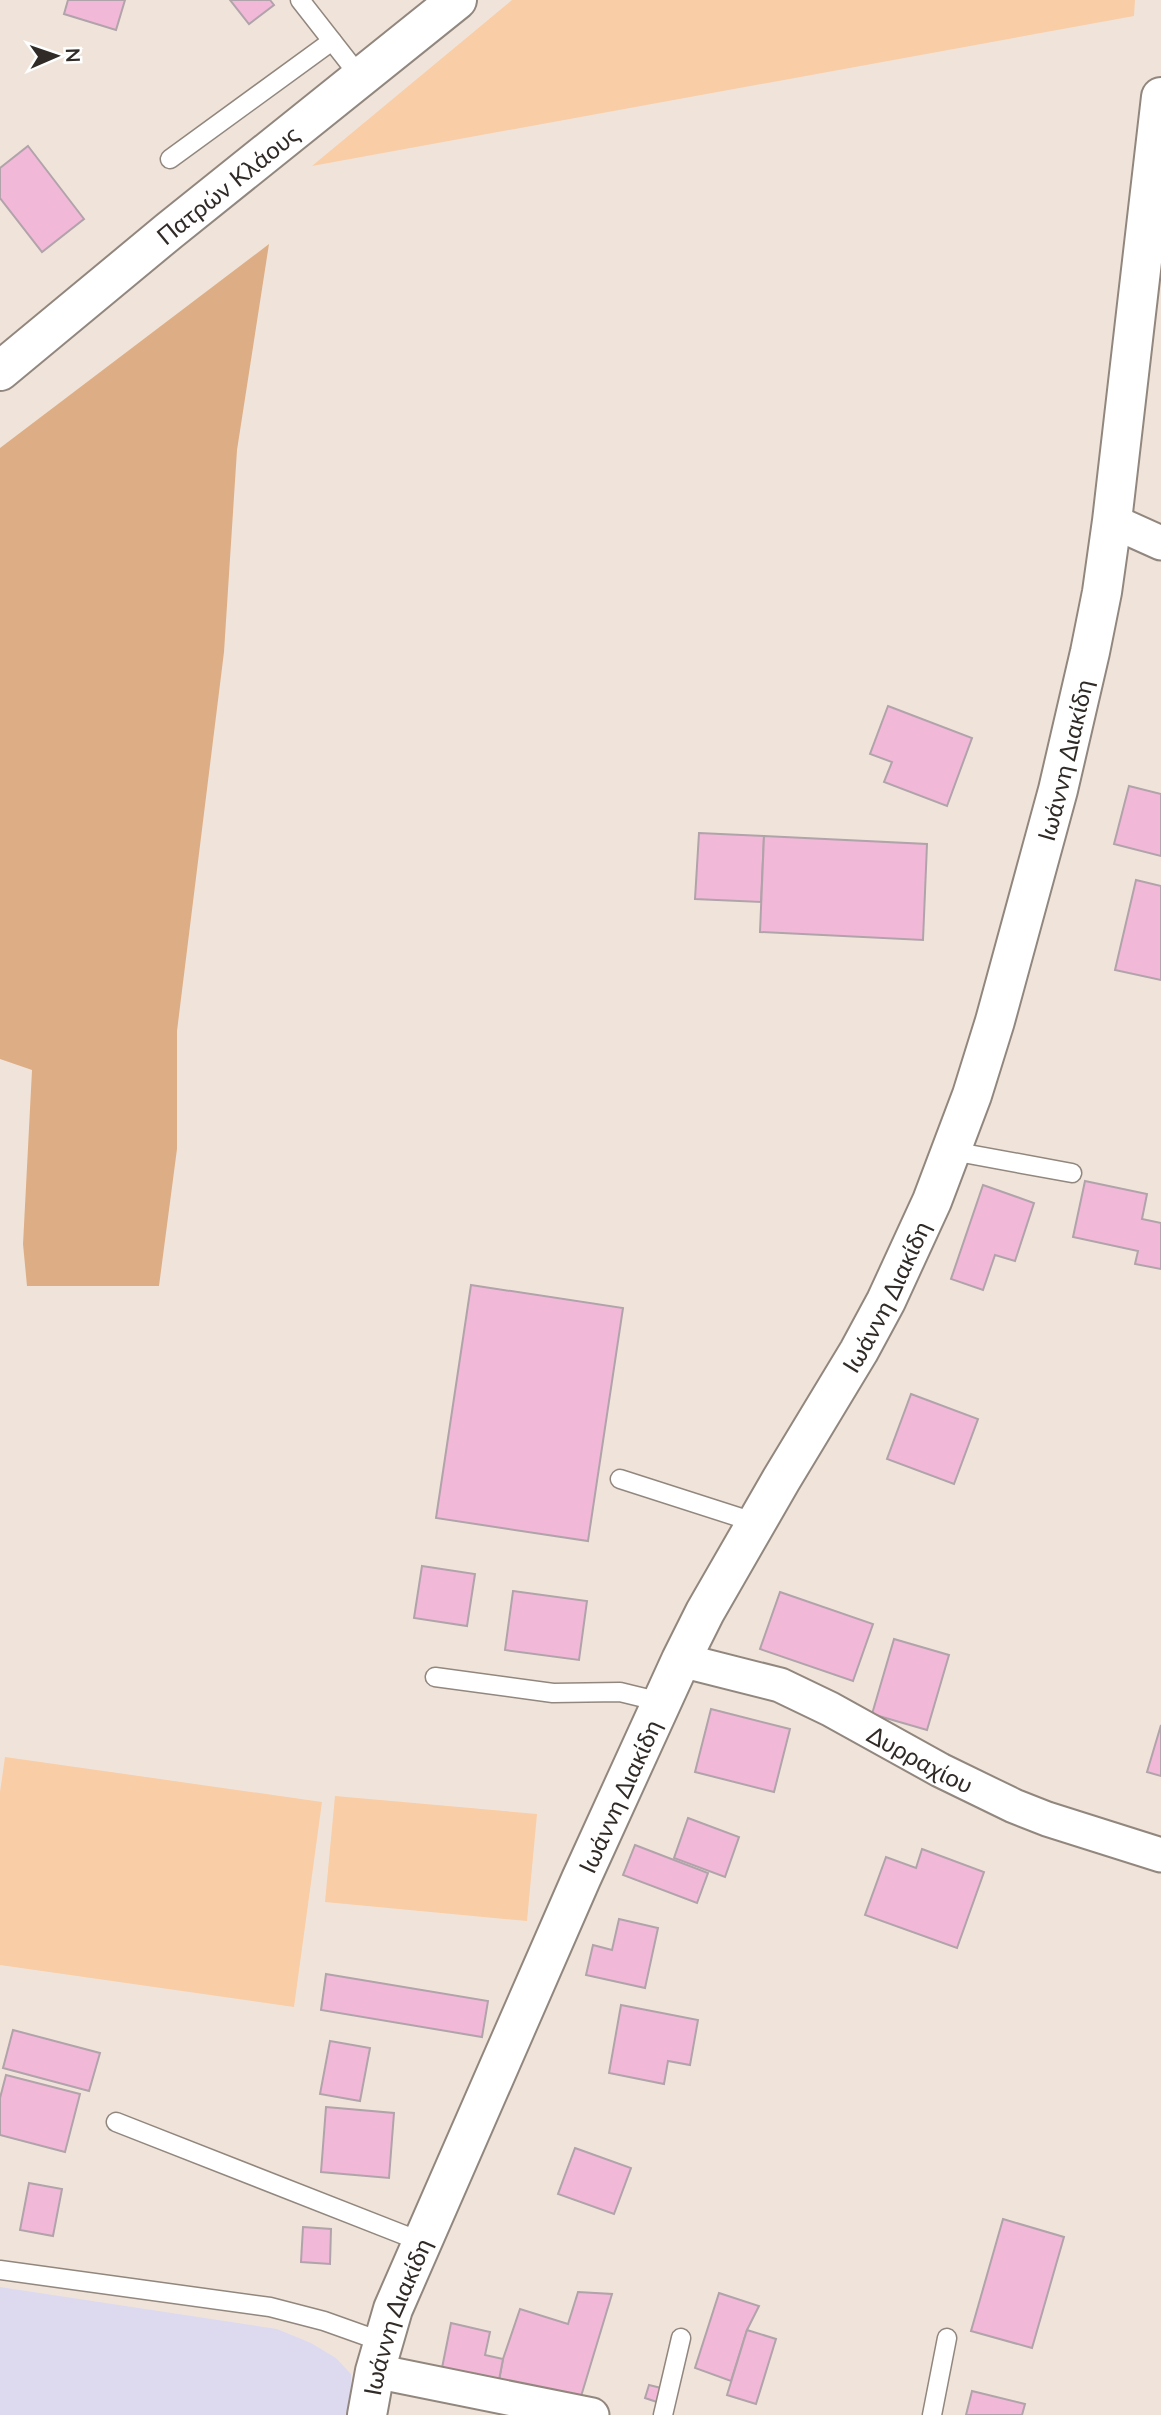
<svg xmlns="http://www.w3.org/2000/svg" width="1161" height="2415" viewBox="0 0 1161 2415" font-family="Lato,sans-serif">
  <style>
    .commercial { fill: #dddaf0 }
    .green { fill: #f9cda6 }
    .forest { fill: #ddae85 }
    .building { fill: #f2b8d8; stroke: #b1a3aa; stroke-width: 2 }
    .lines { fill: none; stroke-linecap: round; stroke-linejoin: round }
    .lane-casing { stroke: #92877e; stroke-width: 21 }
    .street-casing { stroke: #92877e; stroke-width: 37 }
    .secondary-casing { stroke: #92877e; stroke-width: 42 }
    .lane { stroke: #fff; stroke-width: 18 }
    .street { stroke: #fff; stroke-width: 33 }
    .secondary { stroke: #fff; stroke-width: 38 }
    .labels { text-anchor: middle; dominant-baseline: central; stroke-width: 5; stroke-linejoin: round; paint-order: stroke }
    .street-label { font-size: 24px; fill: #302b27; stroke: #fff }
  </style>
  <rect width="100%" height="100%" fill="#f0e4da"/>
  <polygon class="commercial" points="0,2287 277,2329 311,2343 336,2358 351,2374 351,2394 346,2415 0,2415"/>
  <g class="green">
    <polygon points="512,0 1135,0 1134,16 312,166"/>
    <polygon points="5,1757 322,1802 294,2007 0,1965 0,1792"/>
    <polygon points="335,1796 537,1814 527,1921 325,1902"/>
  </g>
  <polygon class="forest" points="269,244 237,450 224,652 177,1031 177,1149 159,1286 27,1286 23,1244 32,1070 0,1059 0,448"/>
  <g class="building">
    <polygon points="68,0 125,0 116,30 64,14"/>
    <polygon points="230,0 270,0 274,5 249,24"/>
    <polygon points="28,146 84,219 42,252 0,198 0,168"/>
    <polygon points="888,706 972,738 947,806 884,782 892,762 870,754"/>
    <polygon points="1129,786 1161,794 1161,856 1114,844"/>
    <polygon points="699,833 764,836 761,902 695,899"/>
    <polygon points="764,836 927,844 923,940 760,932"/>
    <polygon points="1136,880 1161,886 1161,980 1115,970"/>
    <polygon points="1085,1181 1147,1194 1142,1219 1161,1223 1161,1269 1135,1264 1138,1251 1073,1237"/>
    <polygon points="983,1185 1034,1203 1015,1261 995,1255 983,1290 951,1279"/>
    <polygon points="471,1285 623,1308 588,1541 436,1518"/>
    <polygon points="911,1394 978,1419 954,1484 887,1459"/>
    <polygon points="422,1566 475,1574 467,1626 414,1618"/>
    <polygon points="513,1591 587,1601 579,1660 505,1650"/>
    <polygon points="780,1592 873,1624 853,1681 760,1649"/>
    <polygon points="894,1639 949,1655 927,1730 872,1714"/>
    <polygon points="711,1709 790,1729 774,1792 695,1772"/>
    <polygon points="1161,1725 1161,1776 1147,1772"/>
    <polygon points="688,1818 739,1837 725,1877 674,1858"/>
    <polygon points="635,1845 708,1873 697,1903 623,1875"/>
    <polygon points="922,1849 984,1872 957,1948 865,1915 886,1857 916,1868"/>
    <polygon points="619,1919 658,1928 645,1988 586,1975 593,1945 612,1950"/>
    <polygon points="326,1974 488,2001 482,2037 321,2010"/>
    <polygon points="621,2005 698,2020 690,2065 668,2061 664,2084 609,2073"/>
    <polygon points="13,2030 100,2053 89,2091 3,2068"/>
    <polygon points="330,2041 370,2048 360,2101 320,2094"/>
    <polygon points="6,2075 80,2094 65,2152 0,2135 0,2098"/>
    <polygon points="326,2107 394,2113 389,2178 321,2172"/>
    <polygon points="575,2148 631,2168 614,2214 558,2194"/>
    <polygon points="29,2183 62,2189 53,2236 20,2230"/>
    <polygon points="1003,2219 1064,2237 1032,2348 971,2331"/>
    <polygon points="303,2227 331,2229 330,2264 301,2262"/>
    <polygon points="578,2292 612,2294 579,2403 499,2380 503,2359 520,2309 568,2324"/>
    <polygon points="719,2293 759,2306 747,2330 731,2381 695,2368"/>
    <polygon points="451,2323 490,2332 485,2355 503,2359 499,2380 442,2368"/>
    <polygon points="747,2330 776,2339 756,2404 727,2395"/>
    <polygon points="649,2385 665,2389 657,2402 645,2398"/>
    <polygon points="972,2391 1025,2404 1022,2415 966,2415"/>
  </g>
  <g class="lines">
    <defs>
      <g id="lane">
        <polyline points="300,0 361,78"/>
        <polyline points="170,159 332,41"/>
        <polyline points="952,1151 1072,1173"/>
        <polyline points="620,1479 757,1523"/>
        <polyline points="435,1677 553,1693 620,1692 661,1702"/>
        <polyline points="116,2122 422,2242"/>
        <polyline points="0,2270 270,2307 324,2321 383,2342"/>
        <polyline points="663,2415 681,2338"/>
        <polyline points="932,2415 947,2338"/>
      </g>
      <g id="street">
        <polyline points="1112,521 1161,543"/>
        <path id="s1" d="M681,1660L780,1685L830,1709L940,1770L1014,1806L1047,1819L1161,1855"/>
        <polyline points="375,2371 592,2415"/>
      </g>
      <g id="secondary">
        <path id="s2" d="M0,371L169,231L457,0"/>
        <path id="s3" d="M367,2415L375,2371L393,2309L581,1879L681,1660L705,1612L781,1480L859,1351L886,1301L932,1201L972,1095L995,1021L1058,790L1090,652L1102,592L1112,521L1161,97"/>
      </g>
    </defs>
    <use href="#lane" class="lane-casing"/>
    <use href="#street" class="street-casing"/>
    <use href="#secondary" class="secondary-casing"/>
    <use href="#lane" class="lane"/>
    <use href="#street" class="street"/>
    <use href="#secondary" class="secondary"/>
  </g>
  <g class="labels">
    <g class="street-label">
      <text stroke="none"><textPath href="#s2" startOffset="294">Πατρών Κλάους</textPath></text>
      <text stroke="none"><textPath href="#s3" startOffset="1804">Ιωάννη Διακίδη</textPath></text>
      <text stroke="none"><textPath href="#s3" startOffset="1237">Ιωάννη Διακίδη</textPath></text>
      <text stroke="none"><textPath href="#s1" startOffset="261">Δυρραχίου</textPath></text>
      <text stroke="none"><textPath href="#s3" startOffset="670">Ιωάννη Διακίδη</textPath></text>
      <text stroke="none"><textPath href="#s3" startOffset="103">Ιωάννη Διακίδη</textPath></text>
    </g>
  </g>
  <g transform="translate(56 56) rotate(88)" stroke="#ffffff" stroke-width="5" paint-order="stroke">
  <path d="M0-5L12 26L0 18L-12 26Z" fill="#302b27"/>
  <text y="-10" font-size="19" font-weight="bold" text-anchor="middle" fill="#302b27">N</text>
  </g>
</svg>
